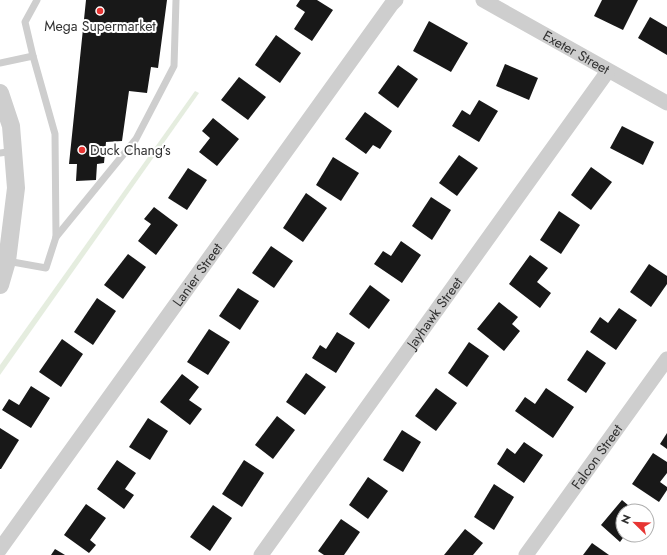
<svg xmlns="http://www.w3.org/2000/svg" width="667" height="555" viewBox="0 0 667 555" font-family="Jost,sans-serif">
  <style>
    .green { fill: #e5eddf }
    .building { fill: #181818 }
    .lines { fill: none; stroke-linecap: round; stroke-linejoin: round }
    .service { stroke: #cecece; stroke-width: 7 }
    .minor { stroke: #cecece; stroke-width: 15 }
    .tertiary { stroke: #cecece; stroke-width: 18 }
    .poi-dot { fill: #e73533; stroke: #fff; stroke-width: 1.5 }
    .labels { text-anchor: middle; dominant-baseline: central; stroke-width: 4; stroke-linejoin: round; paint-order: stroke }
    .poi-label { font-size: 14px; fill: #313131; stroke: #fff }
    .street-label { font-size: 14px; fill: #313131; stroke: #fff }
  </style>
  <rect width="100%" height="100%" fill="#fff"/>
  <polygon class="green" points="195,91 199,93 0,375 0,365"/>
  <g class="building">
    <polygon points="86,0 167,0 158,68 151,67 147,93 129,91 122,141 106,142 104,163 97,164 96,180 76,181 77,164 69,164"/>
    <polygon points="300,0 317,0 333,10 312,41 294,29 305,12 296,6"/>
    <polygon points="602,0 638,0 623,30 594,16"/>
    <polygon points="650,17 667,27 667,55 638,38"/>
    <polygon points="429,21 468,43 451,72 413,51"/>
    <polygon points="276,35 301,53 280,83 255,65"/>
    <polygon points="505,64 538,78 529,100 496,86"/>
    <polygon points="398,65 418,79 398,108 378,93"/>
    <polygon points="239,77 266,97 248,120 221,100"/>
    <polygon points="479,100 498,111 479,142 452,126 462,110 470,115"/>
    <polygon points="365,112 392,131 380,149 373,145 366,154 345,139"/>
    <polygon points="213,118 239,139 217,166 199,152 210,138 202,131"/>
    <polygon points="622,126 654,142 643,165 610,148"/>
    <polygon points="459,155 478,168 457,196 439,183"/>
    <polygon points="333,157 359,173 341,201 316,185"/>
    <polygon points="591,167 612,182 591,210 571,195"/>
    <polygon points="188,168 207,180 187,210 168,198"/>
    <polygon points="306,193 327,208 303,242 283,228"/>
    <polygon points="431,197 451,210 432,240 412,226"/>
    <polygon points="154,207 178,225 156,255 138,241 151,224 144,219"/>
    <polygon points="559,211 580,225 561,254 540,240"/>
    <polygon points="401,241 421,255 402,283 374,264 383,251 391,256"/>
    <polygon points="271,246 293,261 274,288 252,273"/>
    <polygon points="128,254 146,267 123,299 104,285"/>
    <polygon points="530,255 548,268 537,282 551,293 540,308 509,284"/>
    <polygon points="649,264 667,276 667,284 651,307 630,292"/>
    <polygon points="370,285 390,300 369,329 349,314"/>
    <polygon points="238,288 259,301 240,330 219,316"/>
    <polygon points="97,298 116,311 93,345 74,332"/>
    <polygon points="499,302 518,317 512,324 520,331 504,351 477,329"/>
    <polygon points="619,308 637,320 616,350 590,332 600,317 608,323"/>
    <polygon points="209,329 230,342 208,375 187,362"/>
    <polygon points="337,332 355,343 336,373 312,358 320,345 326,349"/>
    <polygon points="62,339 83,354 61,387 39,372"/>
    <polygon points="469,342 489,356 467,387 448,373"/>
    <polygon points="587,350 606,363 586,393 567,380"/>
    <polygon points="306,373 326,387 305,415 286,402"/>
    <polygon points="182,374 199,387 189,400 202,409 190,425 160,402"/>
    <polygon points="31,386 50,398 31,428 2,410 9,399 19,405"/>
    <polygon points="436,388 457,403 436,431 415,416"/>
    <polygon points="546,388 574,407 553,438 515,411 525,397 535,404"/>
    <polygon points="277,416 295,430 273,459 255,445"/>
    <polygon points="148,418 168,431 150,460 129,447"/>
    <polygon points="0,428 19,440 1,469 0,469"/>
    <polygon points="402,430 421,442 403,472 383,460"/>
    <polygon points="667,433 667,449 660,444"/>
    <polygon points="524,442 543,455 524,483 497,464 507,448 515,454"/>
    <polygon points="653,453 667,462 667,473 660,482 667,487 667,490 659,502 632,484"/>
    <polygon points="117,460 136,473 125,489 134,495 124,509 97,489"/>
    <polygon points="244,460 264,473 242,507 222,494"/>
    <polygon points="368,477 388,491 368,519 349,505"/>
    <polygon points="494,484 514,497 494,530 474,517"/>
    <polygon points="622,500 635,511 623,511 623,535 625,535 620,542 601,525"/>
    <polygon points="86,504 106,518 90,540 96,545 89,553 64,535"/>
    <polygon points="213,505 232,518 210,551 190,537"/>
    <polygon points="341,519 360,532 344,555 324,555 318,551"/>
    <polygon points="465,529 483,543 473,555 444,555"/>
    <polygon points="592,543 609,555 583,555"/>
    <polygon points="55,549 65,555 51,555"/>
  </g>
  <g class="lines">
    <g class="service">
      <polyline points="33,56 25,22 37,0"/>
      <polyline points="0,63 33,56 55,134 56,237 46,268 7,261"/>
      <polyline points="0,153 14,151"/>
      <polyline points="56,237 136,139 174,66 176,0"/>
    </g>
    <g class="minor">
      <path id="s1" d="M483,0L667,103"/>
      <path id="s2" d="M0,549L391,5L396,0"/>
      <path id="s3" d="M261,555L608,71"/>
      <path id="s4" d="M526,555L667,359"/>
    </g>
    <polyline class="tertiary" points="0,93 11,126 16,188 7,261 0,285"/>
  </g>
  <g class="poi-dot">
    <circle cx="100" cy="11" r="4"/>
    <circle cx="82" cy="150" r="4"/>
  </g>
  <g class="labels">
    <g class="poi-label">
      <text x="100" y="26">Mega Supermarket</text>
      <text x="90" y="150" text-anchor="start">Duck Chang’s</text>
    </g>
    <g class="street-label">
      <text stroke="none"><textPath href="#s1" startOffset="107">Exeter Street</textPath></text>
      <text stroke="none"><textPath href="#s2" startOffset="338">Lanier Street</textPath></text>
      <text stroke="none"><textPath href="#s3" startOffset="298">Jayhawk Street</textPath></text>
      <text stroke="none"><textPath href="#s4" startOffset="121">Falcon Street</textPath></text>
    </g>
  </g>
  <g transform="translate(635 523) rotate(293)"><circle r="19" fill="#ffffff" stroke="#adadad"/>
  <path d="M0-3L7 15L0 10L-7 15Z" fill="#e73533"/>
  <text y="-6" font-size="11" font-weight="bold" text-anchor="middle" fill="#313131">N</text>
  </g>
</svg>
